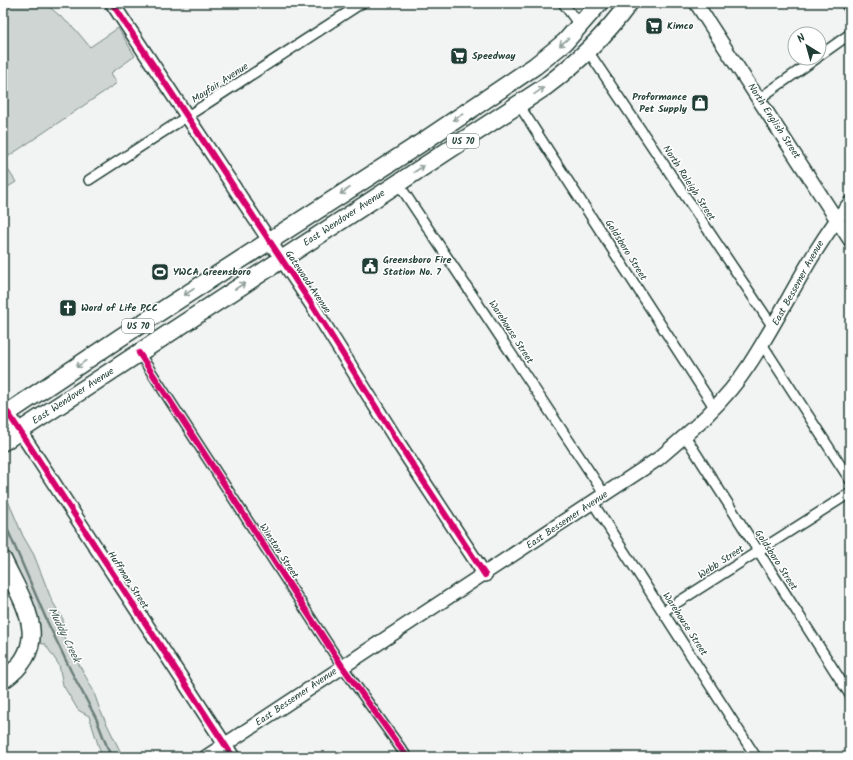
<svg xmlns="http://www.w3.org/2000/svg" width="853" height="760" viewBox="0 0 853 760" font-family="Kalam,sans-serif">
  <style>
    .green { fill: #ced5d3; stroke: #768984 }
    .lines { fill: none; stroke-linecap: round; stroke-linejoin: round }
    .stream { stroke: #6d807b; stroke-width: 2.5 }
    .street-casing { stroke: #1f3d34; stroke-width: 12 }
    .secondary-casing { stroke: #1f3d34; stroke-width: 16 }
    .highway-casing { stroke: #1f3d34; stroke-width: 20 }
    .street { stroke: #fff; stroke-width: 9 }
    .secondary { stroke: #fff; stroke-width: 13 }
    .highway { stroke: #fff; stroke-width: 17 }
    .cycleway-casing { stroke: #fff; stroke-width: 8 }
    .cycleway { stroke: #d6006c; stroke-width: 6 }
    .oneway { stroke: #8f9e9a }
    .labels { text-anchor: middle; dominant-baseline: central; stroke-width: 3; stroke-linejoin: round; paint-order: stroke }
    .shield { fill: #fff; stroke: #627771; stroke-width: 1 }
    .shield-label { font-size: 9px; font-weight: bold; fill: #1f3d34 }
    .poi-label { font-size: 10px; font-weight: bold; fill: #1f3d34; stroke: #fff; text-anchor: start }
    .street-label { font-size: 10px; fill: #1f3d34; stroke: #fff }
    .water-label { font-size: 11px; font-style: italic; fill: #465f57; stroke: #fff }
  </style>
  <rect width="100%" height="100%" fill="#f2f3f3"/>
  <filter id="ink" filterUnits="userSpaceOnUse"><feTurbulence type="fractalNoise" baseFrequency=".025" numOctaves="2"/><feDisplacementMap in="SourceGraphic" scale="8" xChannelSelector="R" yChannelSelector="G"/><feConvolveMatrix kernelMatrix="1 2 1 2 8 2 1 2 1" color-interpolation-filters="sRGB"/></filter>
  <g filter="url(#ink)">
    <g class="green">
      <polygon points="3,3 45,3 75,29 90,47 118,28 135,56 111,73 117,83 3,160"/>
      <polygon points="3,162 16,182 3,190"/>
      <polygon points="3,489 23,536 34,555 52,601 63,619 64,637 93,690 100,710 123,757 102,757 89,716 78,710 63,685 59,665 45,644 37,643 37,621 3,548"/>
    </g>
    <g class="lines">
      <polyline class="stream" points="3,519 47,621 71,671 96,718 111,757"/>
      <defs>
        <g id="street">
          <polyline points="563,3 580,26"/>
          <polyline points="845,3 850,10"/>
          <polyline points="588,51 773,327"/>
          <polyline points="819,56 850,34"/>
          <polyline points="760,98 817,58"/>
          <polyline points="519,105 714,407"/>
          <polyline points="89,180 362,3"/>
          <polyline points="398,183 605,495"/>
          <polyline points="762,344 850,480"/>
          <polyline points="139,353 342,666 407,757"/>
          <polyline points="685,436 850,695"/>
          <polyline points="593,503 756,757"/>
          <polyline points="664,611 850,493"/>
        </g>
        <g id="secondary">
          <polyline points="112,3 314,308 399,444 485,575"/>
          <polyline points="696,3 850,240"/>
          <polyline points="8,413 233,757"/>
          <path d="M206,757L658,459C691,431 725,402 749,365C784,312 809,252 850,203"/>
        </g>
        <g id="highway">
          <polyline points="3,416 121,337 421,143 535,66 565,42 599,3"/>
          <path d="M3,442L545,87C577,63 605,36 629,3"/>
          <path d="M3,560C23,603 55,644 3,680"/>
        </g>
      </defs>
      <use href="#street" class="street-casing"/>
      <use href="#secondary" class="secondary-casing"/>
      <use href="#highway" class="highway-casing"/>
      <use href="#street" class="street"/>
      <use href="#secondary" class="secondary"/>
      <use href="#highway" class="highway"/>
      <defs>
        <g id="cycleway">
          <polyline points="112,3 314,308 399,444 485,575"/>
          <polyline points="139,353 342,666 407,757"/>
          <polyline points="8,413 233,757"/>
        </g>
      </defs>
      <use href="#cycleway" class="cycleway-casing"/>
      <use href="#cycleway" class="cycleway"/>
    </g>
    <defs><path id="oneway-shaft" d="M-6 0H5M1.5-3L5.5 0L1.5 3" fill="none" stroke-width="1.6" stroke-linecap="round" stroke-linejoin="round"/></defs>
    <g class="oneway">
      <use href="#oneway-shaft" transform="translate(564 42) rotate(139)"/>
      <use href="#oneway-shaft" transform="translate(539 91) rotate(-34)"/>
      <use href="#oneway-shaft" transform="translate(458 117) rotate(147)"/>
      <use href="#oneway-shaft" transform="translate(419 169) rotate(-33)"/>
      <use href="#oneway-shaft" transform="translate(345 191) rotate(147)"/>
      <use href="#oneway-shaft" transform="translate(240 286) rotate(-33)"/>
      <use href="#oneway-shaft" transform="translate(189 292) rotate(147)"/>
      <use href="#oneway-shaft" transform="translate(81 364) rotate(145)"/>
    </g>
  </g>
  <defs>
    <symbol id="supermarket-square" viewBox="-11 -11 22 22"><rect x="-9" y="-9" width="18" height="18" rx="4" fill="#1f3d34" stroke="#fff"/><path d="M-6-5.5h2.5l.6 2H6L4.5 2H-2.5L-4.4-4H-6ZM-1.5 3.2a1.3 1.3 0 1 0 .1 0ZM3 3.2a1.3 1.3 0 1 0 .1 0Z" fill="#fff"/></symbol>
    <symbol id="shop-square" viewBox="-11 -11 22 22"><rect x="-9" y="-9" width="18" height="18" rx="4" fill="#1f3d34" stroke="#fff"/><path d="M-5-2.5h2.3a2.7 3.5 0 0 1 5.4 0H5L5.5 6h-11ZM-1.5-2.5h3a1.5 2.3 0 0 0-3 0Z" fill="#fff"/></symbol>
    <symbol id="civic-square" viewBox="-11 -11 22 22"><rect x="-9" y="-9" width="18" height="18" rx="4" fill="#1f3d34" stroke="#fff"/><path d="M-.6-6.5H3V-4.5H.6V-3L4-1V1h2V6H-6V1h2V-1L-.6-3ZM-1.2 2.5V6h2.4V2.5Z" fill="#fff"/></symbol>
    <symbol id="stadium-square" viewBox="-11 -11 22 22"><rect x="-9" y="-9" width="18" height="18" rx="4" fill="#1f3d34" stroke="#fff"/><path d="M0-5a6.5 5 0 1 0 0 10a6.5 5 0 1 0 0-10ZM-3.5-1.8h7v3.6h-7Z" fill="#fff"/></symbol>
    <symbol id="church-square" viewBox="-11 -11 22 22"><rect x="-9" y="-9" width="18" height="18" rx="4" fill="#1f3d34" stroke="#fff"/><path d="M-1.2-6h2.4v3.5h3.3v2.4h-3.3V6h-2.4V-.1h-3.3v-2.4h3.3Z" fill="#fff"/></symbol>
  </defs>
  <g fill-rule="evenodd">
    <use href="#supermarket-square" x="644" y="16" width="20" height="20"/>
    <use href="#supermarket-square" x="449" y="46" width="20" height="20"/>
    <use href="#shop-square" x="690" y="93" width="20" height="20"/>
    <use href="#civic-square" x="360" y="256" width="20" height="20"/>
    <use href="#stadium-square" x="150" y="262" width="20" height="20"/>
    <use href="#church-square" x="58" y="298" width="20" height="20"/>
  </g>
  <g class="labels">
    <g class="shield">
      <rect x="447" y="134" width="32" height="14" rx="3"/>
      <rect x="122" y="319" width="32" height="14" rx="3"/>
    </g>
    <g class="shield-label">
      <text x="463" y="141">US 70</text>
      <text x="138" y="326">US 70</text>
    </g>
    <g class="poi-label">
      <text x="667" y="26">Kimco</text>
      <text x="472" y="56">Speedway</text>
      <text x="687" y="97" text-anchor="end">Proformance<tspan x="687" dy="12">Pet Supply</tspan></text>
      <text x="383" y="260">Greensboro Fire<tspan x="383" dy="12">Station No. 7</tspan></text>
      <text x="173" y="272">YWCA Greensboro</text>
      <text x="81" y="308">Word of Life PCC</text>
    </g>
    <g class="street-label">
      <text transform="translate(220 83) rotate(-33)">Mayfair Avenue</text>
      <text transform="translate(774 121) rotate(57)">North English Street</text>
      <text transform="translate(689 183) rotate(57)">North Raleigh Street</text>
      <text transform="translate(344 218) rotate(-33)">East Wendover Avenue</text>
      <text transform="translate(626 250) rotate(58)">Goldsboro Street</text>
      <text transform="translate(308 282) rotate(56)">Gatewood Avenue</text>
      <text transform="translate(798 283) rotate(-61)">East Bessemer Avenue</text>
      <text transform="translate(511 332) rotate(57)">Warehouse Street</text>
      <text transform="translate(73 396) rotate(-33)">East Wendover Avenue</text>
      <text transform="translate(567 520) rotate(-34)">East Bessemer Avenue</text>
      <text transform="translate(279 551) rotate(57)">Winston Street</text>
      <text transform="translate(776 560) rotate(57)">Goldsboro Street</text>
      <text transform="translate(721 562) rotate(-33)">Webb Street</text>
      <text transform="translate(128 580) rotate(57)">Huffman Street</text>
      <text transform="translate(685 624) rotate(57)">Warehouse Street</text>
      <text transform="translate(296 697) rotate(-34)">East Bessemer Avenue</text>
    </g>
    <g class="water-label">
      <text transform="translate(64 635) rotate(64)">Muddy Creek</text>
    </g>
  </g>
  <rect width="853" height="760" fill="none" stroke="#fff" stroke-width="16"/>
  <rect x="8" y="8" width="837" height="744" fill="none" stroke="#1f3d34" stroke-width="1.5" filter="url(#ink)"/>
  <g transform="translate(807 46) rotate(323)"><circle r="19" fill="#ffffff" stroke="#a5b1ae"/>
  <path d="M0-3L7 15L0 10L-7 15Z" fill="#1f3d34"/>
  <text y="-6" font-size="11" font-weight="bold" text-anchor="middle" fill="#1f3d34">N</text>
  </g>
</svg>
